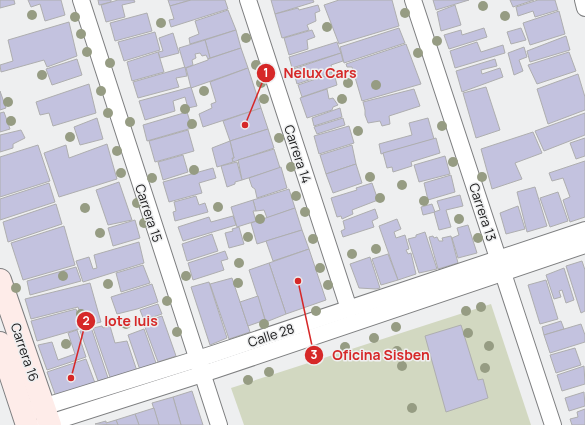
<svg xmlns="http://www.w3.org/2000/svg" width="585" height="425" viewBox="0 0 585 425" font-family="Manrope,sans-serif">
  <style>
    .green { fill: #d2d8c1 }
    .building { fill: #c3c2df; stroke: #aeaeaf }
    .lines { fill: none; stroke-linecap: round; stroke-linejoin: round }
    .street-casing { stroke: #7e7f80; stroke-width: 18 }
    .secondary-casing { stroke: #7e7f80; stroke-width: 24 }
    .street { stroke: #fff; stroke-width: 16 }
    .secondary { stroke: #feece9; stroke-width: 22 }
    .tree { fill: #969c83 }
    .labels { text-anchor: middle; dominant-baseline: central; stroke-width: 3; stroke-linejoin: round; paint-order: stroke }
    .street-label { font-size: 13px; fill: #171718; stroke: #eeeff0 }
    .leader { fill: none; stroke: #d62828; stroke-width: 1.5 }
    .callout-dot { fill: #d62828; stroke: #eeeff0; stroke-width: 1.5 }
    .mark-label { font-size: 12px; text-anchor: middle; font-weight: bold; fill: #fff }
    .callout-label { font-size: 14px; text-anchor: middle; font-weight: bold; fill: #d62828; stroke: #eeeff0; stroke-width: 3; stroke-linejoin: round; paint-order: stroke }
  </style>
  <rect width="100%" height="100%" fill="#eeeff0"/>
  <polygon class="green" points="491,304 531,425 244,425 231,388"/>
  <g class="building">
    <polygon points="0,0 14,0 15,4 0,8"/>
    <polygon points="28,0 61,0 65,15 45,21 40,4 31,7"/>
    <polygon points="98,0 111,0 111,2 99,5"/>
    <polygon points="118,0 134,0 135,2 122,5 125,17 106,22 101,5"/>
    <polygon points="168,0 191,0 170,6"/>
    <polygon points="191,0 225,0 228,9 171,27 169,20 174,19 170,6"/>
    <polygon points="271,0 313,0 314,2 275,14"/>
    <polygon points="339,0 392,0 399,26 339,44 324,5"/>
    <polygon points="433,0 469,0 436,10"/>
    <polygon points="510,0 534,0 513,7"/>
    <polygon points="538,0 555,0 558,10 535,17 533,11 518,16 516,7"/>
    <polygon points="318,5 320,11 315,13 316,21 307,25 309,30 282,38 275,14 298,8 299,10"/>
    <polygon points="455,5 461,25 441,31 437,12"/>
    <polygon points="228,10 236,30 190,44 189,38 199,34 195,21"/>
    <polygon points="559,11 565,34 530,45 523,23"/>
    <polygon points="147,13 152,31 115,41 110,23"/>
    <polygon points="69,22 77,56 47,67 44,60 1,72 0,65 13,61 8,40"/>
    <polygon points="399,28 405,43 344,63 340,47"/>
    <polygon points="484,28 487,37 449,49 444,35 461,30 462,35"/>
    <polygon points="521,28 526,40 511,44 507,32"/>
    <polygon points="236,30 241,48 210,58 205,40"/>
    <polygon points="312,30 315,37 307,40 308,49 289,55 284,38"/>
    <polygon points="155,32 160,50 124,61 118,42"/>
    <polygon points="173,33 179,53 160,58 158,52 163,51 159,38"/>
    <polygon points="566,36 570,50 530,62 527,51"/>
    <polygon points="205,40 210,58 208,59 206,55 202,56 200,53 195,54 196,58 192,60 193,65 185,68 179,48"/>
    <polygon points="337,42 341,53 292,68 289,57"/>
    <polygon points="477,42 481,52 503,45 505,53 455,68 450,51"/>
    <polygon points="406,44 421,84 362,101 352,67 347,67 346,64"/>
    <polygon points="524,47 527,57 519,60 523,71 514,75 508,53"/>
    <polygon points="241,48 248,68 191,88 186,68 208,60 208,59"/>
    <polygon points="158,52 164,72 132,81 127,62"/>
    <polygon points="569,52 576,71 537,84 528,65"/>
    <polygon points="341,53 343,61 331,65 333,72 297,84 293,69"/>
    <polygon points="77,59 82,75 52,85 46,69"/>
    <polygon points="495,59 497,66 481,70 482,74 500,68 503,77 462,92 456,71"/>
    <polygon points="185,67 187,76 176,78 179,87 138,98 133,82"/>
    <polygon points="248,68 261,108 203,127 199,114 212,108 211,104 216,102 210,82"/>
    <polygon points="334,73 337,85 302,97 298,85"/>
    <polygon points="578,74 585,97 585,110 548,124 537,89"/>
    <polygon points="89,84 96,113 53,126 49,113 40,115 36,102"/>
    <polygon points="191,87 197,106 188,108 185,97 173,101 175,111 145,120 139,101"/>
    <polygon points="486,87 500,130 476,138 463,93"/>
    <polygon points="327,89 329,99 333,98 338,105 333,107 332,110 307,118 300,98"/>
    <polygon points="414,89 420,106 389,116 390,124 382,126 380,121 368,123 365,115 365,110 363,102"/>
    <polygon points="0,91 6,108 0,110"/>
    <polygon points="261,108 268,129 230,141 223,121"/>
    <polygon points="340,108 342,117 314,126 312,118"/>
    <polygon points="4,112 10,129 0,132 0,113"/>
    <polygon points="187,112 192,128 147,141 143,125"/>
    <polygon points="585,113 585,135 544,151 535,131"/>
    <polygon points="97,118 103,139 80,145 74,127"/>
    <polygon points="343,118 345,125 317,134 314,127"/>
    <polygon points="428,118 434,139 381,154 379,144 412,135 409,123"/>
    <polygon points="349,126 354,143 319,154 314,136"/>
    <polygon points="268,129 274,148 233,162 232,158 234,158 230,141"/>
    <polygon points="21,130 25,138 13,144 13,148 0,152 0,135"/>
    <polygon points="188,130 194,151 155,162 149,141"/>
    <polygon points="533,132 542,153 515,163 522,179 492,189 481,149"/>
    <polygon points="436,138 440,153 411,162 412,166 393,172 392,167 387,168 383,153"/>
    <polygon points="585,138 585,156 576,159 570,143"/>
    <polygon points="230,141 234,158 232,158 233,162 217,167 212,148"/>
    <polygon points="107,144 117,179 59,197 44,153 66,145 69,158"/>
    <polygon points="38,145 50,181 0,197 0,157"/>
    <polygon points="352,145 356,164 326,174 320,155"/>
    <polygon points="274,149 280,168 242,180 238,160"/>
    <polygon points="183,155 188,172 163,180 158,162"/>
    <polygon points="445,156 450,174 419,182 414,165"/>
    <polygon points="585,161 585,217 570,222 563,200 570,197 563,178 552,181 549,173"/>
    <polygon points="237,162 242,180 235,182 235,184 227,187 221,166"/>
    <polygon points="356,164 362,183 333,193 326,174"/>
    <polygon points="281,167 287,188 257,198 255,189 252,187 249,178"/>
    <polygon points="213,168 216,178 199,183 202,193 169,202 163,182"/>
    <polygon points="451,175 455,192 428,200 424,183"/>
    <polygon points="119,182 132,220 108,225 96,190"/>
    <polygon points="49,183 55,202 0,220 0,199"/>
    <polygon points="372,183 378,200 352,210 353,214 342,219 341,216 337,217 331,198 357,190 356,188"/>
    <polygon points="535,187 547,226 527,232 517,192"/>
    <polygon points="289,189 295,208 267,218 264,210 256,211 253,200"/>
    <polygon points="558,192 568,221 550,227 540,198"/>
    <polygon points="460,195 463,206 446,210 451,227 439,230 434,212 440,210 437,201"/>
    <polygon points="196,196 199,205 205,203 208,212 175,221 173,212 176,211 174,202"/>
    <polygon points="253,200 256,211 253,211 256,221 237,227 231,207"/>
    <polygon points="56,204 62,224 8,242 3,222"/>
    <polygon points="432,204 435,212 423,215 421,207"/>
    <polygon points="518,206 525,229 506,234 500,213"/>
    <polygon points="295,208 302,230 257,244 251,223"/>
    <polygon points="375,209 378,218 372,221 374,227 343,237 341,231 345,229 343,221"/>
    <polygon points="233,216 236,225 183,241 178,227 209,217 211,222"/>
    <polygon points="397,219 401,229 394,232 396,238 405,235 409,249 406,250 408,254 411,253 416,274 398,280 379,226"/>
    <polygon points="135,220 140,238 113,246 108,228"/>
    <polygon points="468,225 477,253 458,258 452,238 459,235 457,228"/>
    <polygon points="64,226 75,265 23,280 11,243"/>
    <polygon points="239,227 244,244 229,248 225,233 233,231 232,229"/>
    <polygon points="302,230 309,249 273,261 266,241"/>
    <polygon points="425,232 437,269 419,273 408,239 416,237 416,235"/>
    <polygon points="212,234 218,251 187,261 182,244"/>
    <polygon points="433,236 434,238 437,237 439,241 443,241 442,238 451,236 458,263 438,269 429,237"/>
    <polygon points="139,242 144,263 83,282 76,261 89,257 93,269 97,268 94,255"/>
    <polygon points="309,249 326,300 286,314 269,263"/>
    <polygon points="225,251 228,259 221,261 224,270 193,280 188,263"/>
    <polygon points="388,254 398,280 381,285 372,259"/>
    <polygon points="370,257 380,288 376,289 359,288 350,264"/>
    <polygon points="582,261 585,270 585,311 581,313 566,266"/>
    <polygon points="269,263 286,314 266,322 249,270"/>
    <polygon points="143,265 150,283 121,292 116,273"/>
    <polygon points="76,267 81,281 30,295 27,281"/>
    <polygon points="564,268 574,300 566,303 562,290 559,291 561,297 554,299 546,275"/>
    <polygon points="232,278 250,332 229,339 210,284"/>
    <polygon points="546,280 558,319 540,324 528,285"/>
    <polygon points="209,282 227,338 210,345 191,287"/>
    <polygon points="90,283 101,322 85,326 78,307 31,319 25,299"/>
    <polygon points="152,284 158,302 137,309 117,314 111,297"/>
    <polygon points="258,296 265,320 248,326 240,302"/>
    <polygon points="158,304 162,314 144,320 140,310"/>
    <polygon points="76,309 82,328 37,341 31,321"/>
    <polygon points="162,316 176,356 158,362 143,322"/>
    <polygon points="561,321 564,329 544,335 542,327"/>
    <polygon points="581,324 585,335 585,342 550,353 544,335"/>
    <polygon points="461,325 478,380 483,379 488,398 446,412 425,336"/>
    <polygon points="102,326 103,328 110,326 115,343 127,341 137,371 111,380 93,328"/>
    <polygon points="91,327 108,378 98,381 80,331"/>
    <polygon points="144,329 156,363 140,370 128,335"/>
    <polygon points="77,330 86,357 47,370 38,345 52,342 58,360 75,354 68,333"/>
    <polygon points="575,348 581,365 556,373 550,355"/>
    <polygon points="86,359 95,383 56,397 47,372"/>
    <polygon points="584,366 585,384 562,391 557,375"/>
    <polygon points="192,391 203,425 181,425 173,397"/>
    <polygon points="584,392 585,406 569,411 565,398"/>
    <polygon points="173,397 181,425 159,425 152,403"/>
    <polygon points="154,408 159,425 139,425 135,414"/>
    <polygon points="585,409 585,425 572,425 570,419 578,417 577,412"/>
    <polygon points="135,414 139,425 118,425 116,420"/>
    <polygon points="116,420 118,425 95,424 106,421 106,423"/>
  </g>
  <g class="lines">
    <defs>
      <g id="street">
        <polyline points="81,0 219,425"/>
        <polyline points="248,0 349,309"/>
        <polyline points="413,0 553,425"/>
        <polyline points="583,0 585,8"/>
        <polyline points="33,410 210,355 585,230"/>
        <polyline points="43,425 215,370 585,245"/>
      </g>
      <g id="secondary">
        <polyline points="0,280 50,425"/>
        <polyline points="0,343 27,425"/>
      </g>
    </defs>
    <use href="#street" class="street-casing"/>
    <use href="#secondary" class="secondary-casing"/>
    <use href="#street" class="street"/>
    <use href="#secondary" class="secondary"/>
  </g>
  <g class="tree">
    <circle cx="483" cy="6" r="5"/>
    <circle cx="405" cy="13" r="5"/>
    <circle cx="32" cy="15" r="5"/>
    <circle cx="505" cy="16" r="5"/>
    <circle cx="75" cy="17" r="5"/>
    <circle cx="161" cy="23" r="5"/>
    <circle cx="327" cy="27" r="5"/>
    <circle cx="81" cy="34" r="5"/>
    <circle cx="246" cy="38" r="5"/>
    <circle cx="437" cy="41" r="5"/>
    <circle cx="87" cy="52" r="5"/>
    <circle cx="418" cy="53" r="5"/>
    <circle cx="110" cy="63" r="5"/>
    <circle cx="256" cy="65" r="5"/>
    <circle cx="42" cy="75" r="5"/>
    <circle cx="261" cy="83" r="5"/>
    <circle cx="348" cy="83" r="5"/>
    <circle cx="376" cy="85" r="5"/>
    <circle cx="101" cy="91" r="5"/>
    <circle cx="204" cy="91" r="5"/>
    <circle cx="264" cy="99" r="5"/>
    <circle cx="342" cy="99" r="5"/>
    <circle cx="8" cy="102" r="5"/>
    <circle cx="185" cy="109" r="5"/>
    <circle cx="108" cy="113" r="5"/>
    <circle cx="11" cy="121" r="5"/>
    <circle cx="130" cy="122" r="5"/>
    <circle cx="192" cy="124" r="5"/>
    <circle cx="442" cy="126" r="5"/>
    <circle cx="358" cy="131" r="5"/>
    <circle cx="70" cy="137" r="5"/>
    <circle cx="279" cy="138" r="5"/>
    <circle cx="117" cy="151" r="5"/>
    <circle cx="453" cy="162" r="5"/>
    <circle cx="291" cy="167" r="5"/>
    <circle cx="194" cy="170" r="5"/>
    <circle cx="121" cy="173" r="5"/>
    <circle cx="370" cy="177" r="5"/>
    <circle cx="482" cy="177" r="5"/>
    <circle cx="152" cy="178" r="5"/>
    <circle cx="402" cy="185" r="5"/>
    <circle cx="296" cy="196" r="5"/>
    <circle cx="380" cy="198" r="5"/>
    <circle cx="424" cy="201" r="5"/>
    <circle cx="137" cy="203" r="5"/>
    <circle cx="218" cy="207" r="5"/>
    <circle cx="85" cy="208" r="5"/>
    <circle cx="305" cy="212" r="5"/>
    <circle cx="260" cy="219" r="5"/>
    <circle cx="459" cy="219" r="5"/>
    <circle cx="144" cy="223" r="5"/>
    <circle cx="100" cy="233" r="5"/>
    <circle cx="248" cy="237" r="5"/>
    <circle cx="478" cy="238" r="5"/>
    <circle cx="313" cy="239" r="5"/>
    <circle cx="376" cy="249" r="5"/>
    <circle cx="352" cy="254" r="5"/>
    <circle cx="239" cy="263" r="5"/>
    <circle cx="320" cy="268" r="5"/>
    <circle cx="63" cy="276" r="5"/>
    <circle cx="186" cy="276" r="5"/>
    <circle cx="238" cy="283" r="5"/>
    <circle cx="108" cy="284" r="5"/>
    <circle cx="328" cy="285" r="5"/>
    <circle cx="16" cy="288" r="5"/>
    <circle cx="167" cy="301" r="5"/>
    <circle cx="481" cy="307" r="5"/>
    <circle cx="316" cy="311" r="5"/>
    <circle cx="466" cy="311" r="5"/>
    <circle cx="81" cy="314" r="5"/>
    <circle cx="126" cy="324" r="5"/>
    <circle cx="264" cy="324" r="5"/>
    <circle cx="396" cy="327" r="5"/>
    <circle cx="177" cy="332" r="5"/>
    <circle cx="468" cy="333" r="5"/>
    <circle cx="374" cy="338" r="5"/>
    <circle cx="66" cy="344" r="5"/>
    <circle cx="489" cy="346" r="5"/>
    <circle cx="345" cy="347" r="5"/>
    <circle cx="397" cy="351" r="5"/>
    <circle cx="312" cy="359" r="5"/>
    <circle cx="402" cy="366" r="5"/>
    <circle cx="485" cy="368" r="5"/>
    <circle cx="269" cy="372" r="5"/>
    <circle cx="248" cy="380" r="5"/>
    <circle cx="412" cy="408" r="5"/>
  </g>
  <g class="labels">
    <g class="street-label">
      <text transform="translate(298 154) rotate(72)">Carrera 14</text>
      <text transform="translate(483 212) rotate(72)">Carrera 13</text>
      <text transform="translate(149 213) rotate(72)">Carrera 15</text>
      <text transform="translate(271 335) rotate(-18)">Calle 28</text>
      <text transform="translate(25 352) rotate(71)">Carrera 16</text>
    </g>
  </g>
  <path class="leader" d="M245 125L266 73M71 378L86 321M298 281L314 355"/>
  <g class="callout-dot">
    <circle cx="245" cy="125" r="4"/>
    <circle cx="71" cy="378" r="4"/>
    <circle cx="298" cy="281" r="4"/>
    <circle cx="266" cy="73" r="10"/>
    <circle cx="86" cy="321" r="10"/>
    <circle cx="314" cy="355" r="10"/>
  </g>
  <g class="mark-label">
    <text x="266" y="77">1</text>
    <text x="86" y="325">2</text>
    <text x="314" y="359">3</text>
  </g>
  <g class="callout-label">
    <text x="320" y="78">Nelux Cars</text>
    <text x="131" y="326">lote luis</text>
    <text x="381" y="360">Oficina Sisben</text>
  </g>
</svg>
